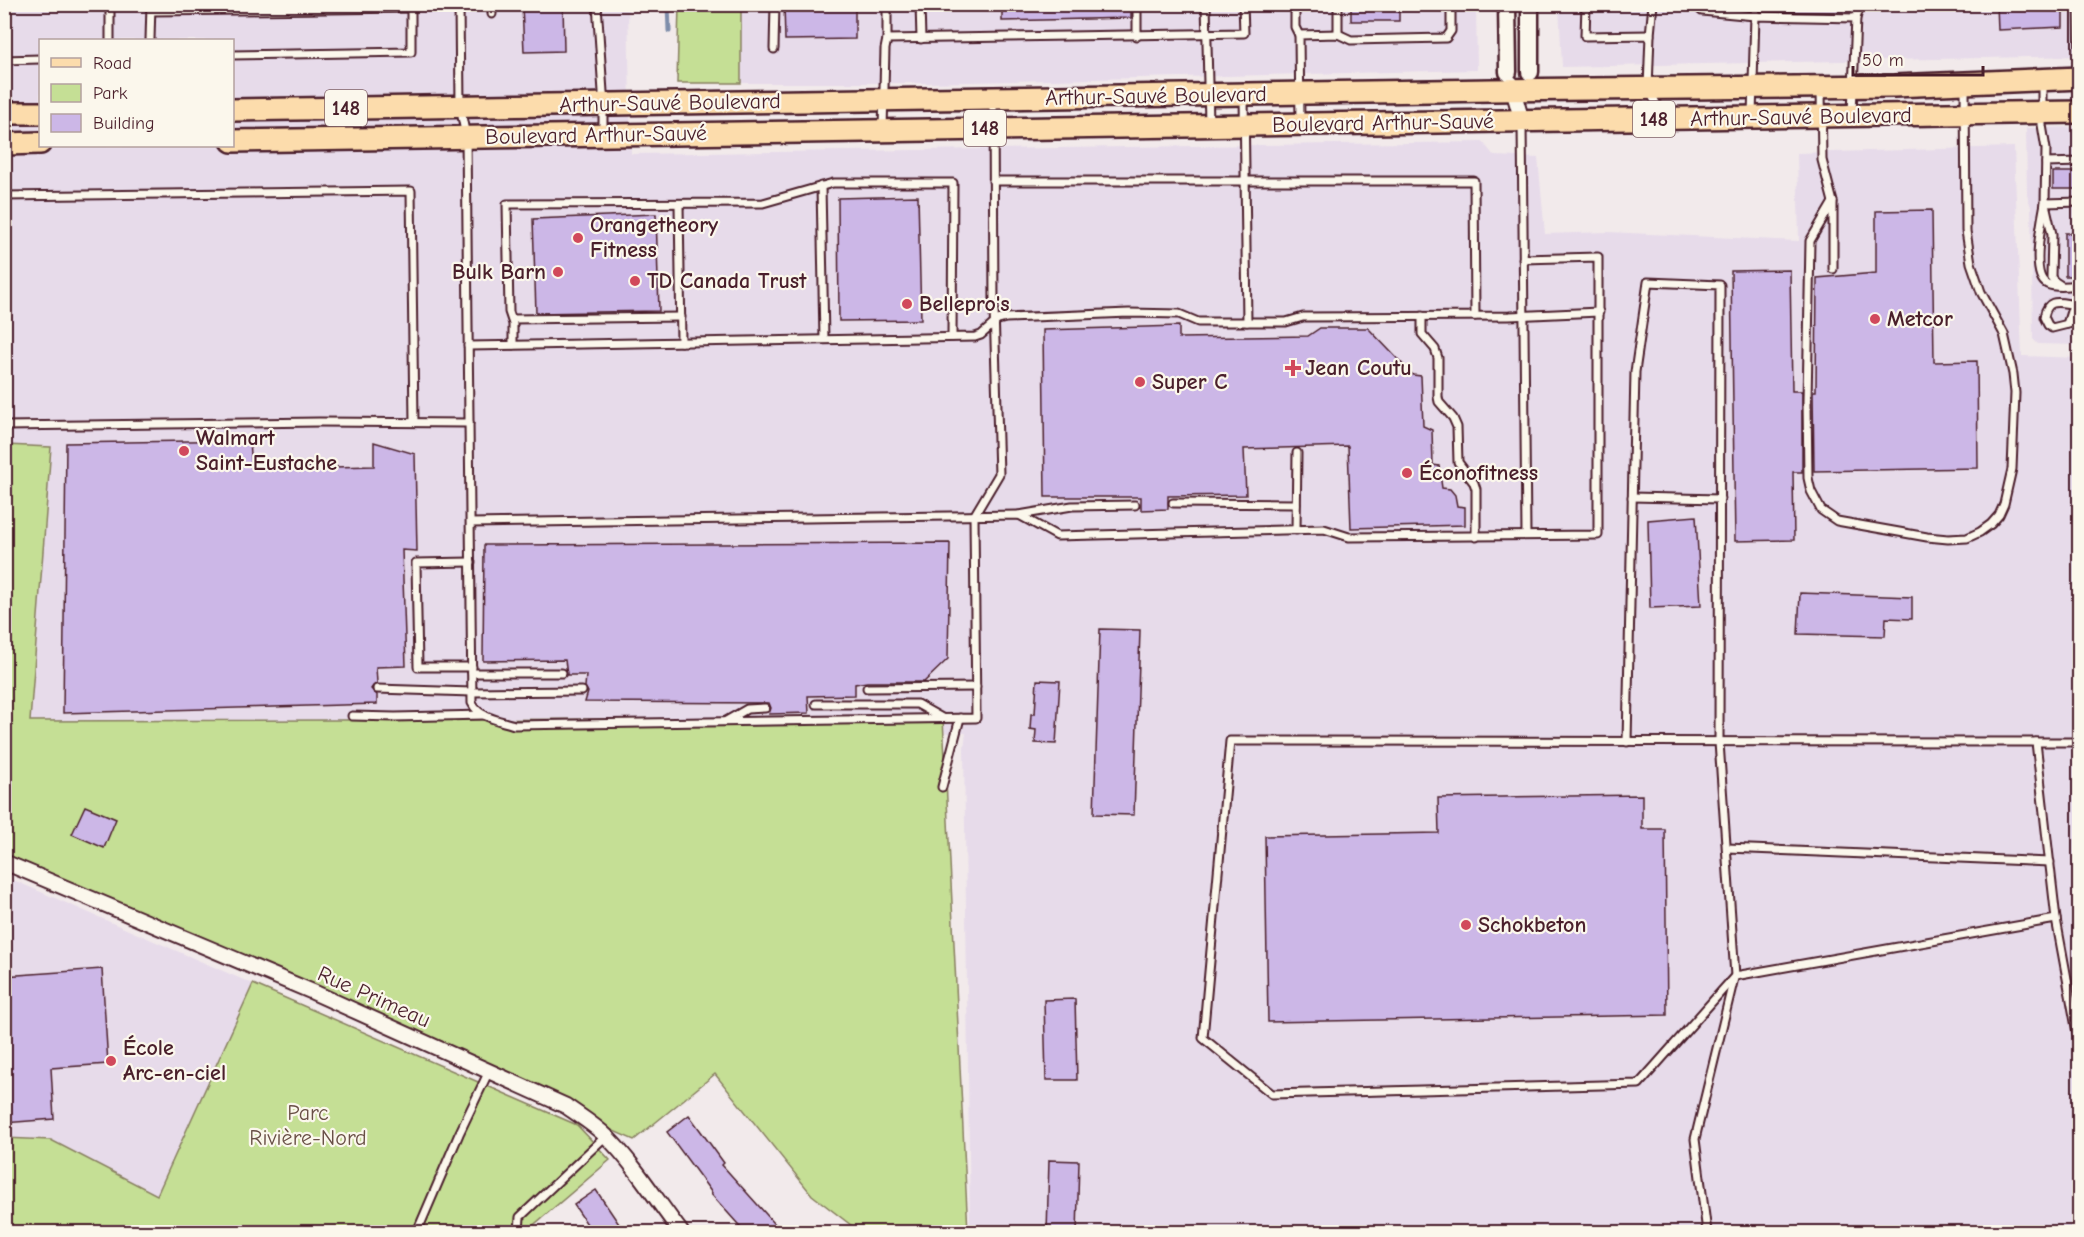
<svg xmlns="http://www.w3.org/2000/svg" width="2084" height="1237" viewBox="0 0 2084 1237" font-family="'Comic Neue',sans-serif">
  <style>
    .built { fill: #e7dbea; fill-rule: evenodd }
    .green { fill: #c5df95; stroke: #887f60; stroke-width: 1.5 }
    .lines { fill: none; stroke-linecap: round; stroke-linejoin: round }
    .stream { stroke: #7e8daa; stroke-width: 5 }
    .building { fill: #ccb7e7; stroke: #4a1f2b; stroke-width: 1.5 }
    .service-casing { stroke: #4a1f2b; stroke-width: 11 }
    .minor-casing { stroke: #4a1f2b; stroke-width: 18 }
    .tertiary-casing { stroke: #4a1f2b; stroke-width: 21 }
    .primary-casing { stroke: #4a1f2b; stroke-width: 26 }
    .service { stroke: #fbf7ec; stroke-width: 7 }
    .minor { stroke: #fbf7ec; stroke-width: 14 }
    .tertiary { stroke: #fbf7ec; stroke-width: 16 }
    .primary { stroke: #fcdcac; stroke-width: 21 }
    .poi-dot { fill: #d1495b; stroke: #fbf7ec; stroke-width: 2 }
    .labels { text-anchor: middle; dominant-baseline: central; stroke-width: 4.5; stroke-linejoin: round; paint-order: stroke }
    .shield { fill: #fbf7ec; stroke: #7f6065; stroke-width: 1.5 }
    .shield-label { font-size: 21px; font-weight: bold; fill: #4a1f2b }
    .street-label { font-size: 22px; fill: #4a1f2b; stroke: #fbf7ec }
    .poi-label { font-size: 22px; font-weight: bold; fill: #4a1f2b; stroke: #fbf7ec; text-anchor: start }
    .park-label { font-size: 22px; fill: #694f46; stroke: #fbf7ec }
  </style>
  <rect width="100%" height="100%" fill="#f2eaeb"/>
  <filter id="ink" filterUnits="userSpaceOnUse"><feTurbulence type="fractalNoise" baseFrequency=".0167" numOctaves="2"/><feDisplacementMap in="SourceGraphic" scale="12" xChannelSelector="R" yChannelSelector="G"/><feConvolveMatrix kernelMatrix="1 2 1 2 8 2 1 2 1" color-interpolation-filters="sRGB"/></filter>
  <g filter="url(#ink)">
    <g class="built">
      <path d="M5,5H628L631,154L1483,142L1494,156L1538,158L1545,234L1608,232L1799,241L1797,153L2014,147L2022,356L2079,358V1232H970L964,747L966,733L5,723ZM40,40H232V146H40Z"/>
      <polygon points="741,5 1476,5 1477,70 924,83 741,83"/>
      <polygon points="1559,5 2079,5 2079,56 1562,67"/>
      <polygon points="2079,127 2079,345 2038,344 2033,339 2031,207 2027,195 2026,128"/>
      <polygon points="4,876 253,984 157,1195 51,1140 5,1138"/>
    </g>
    <g class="green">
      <polygon points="679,5 741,5 741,83 677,83"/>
      <polygon points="5,445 51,447 30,721 943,718 968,1232 860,1232 812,1195 715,1074 634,1140 5,864"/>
      <polygon points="253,984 577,1125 610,1160 529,1229 531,1232 5,1232 4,1138 51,1140 157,1195"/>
    </g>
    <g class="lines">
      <polyline class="stream" points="668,4 669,31"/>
    </g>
    <g class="building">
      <polygon points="522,4 563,4 564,51 524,52"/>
      <polygon points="784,4 855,4 855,39 785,40"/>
      <polygon points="1002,4 1131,4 1131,18 1002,21"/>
      <rect x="1351" y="4" width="48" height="17"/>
      <polygon points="1997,4 2063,4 2063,27 1998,30"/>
      <rect x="2053" y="172" width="26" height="17"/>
      <polygon points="918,196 921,320 839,321 838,198"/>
      <polygon points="1932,210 1934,362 1977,361 1978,468 1814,471 1813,391 1816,391 1817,278 1876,273 1876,211"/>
      <polygon points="656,214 659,311 536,313 533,219"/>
      <rect x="2065" y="233" width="14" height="43"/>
      <polygon points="1790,270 1792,391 1802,391 1802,472 1793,472 1794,540 1735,541 1731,271"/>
      <polygon points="1179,326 1179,338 1308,336 1320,328 1368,328 1413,375 1421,376 1423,426 1432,430 1433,465 1439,466 1442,488 1450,489 1455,495 1457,506 1465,507 1465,525 1351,528 1348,446 1244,449 1246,495 1168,496 1168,509 1141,510 1141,497 1045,497 1043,330"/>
      <polygon points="250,440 252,469 374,466 374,442 415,454 417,551 402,550 406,666 376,667 377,683 373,686 371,689 377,695 377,704 63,713 66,443"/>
      <polygon points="1696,516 1701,606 1650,608 1648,520"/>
      <polygon points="950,543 948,659 924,682 867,682 855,684 855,695 808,696 809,713 769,714 771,708 769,703 585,702 588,692 585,687 586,675 567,675 565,660 483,661 484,545"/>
      <polygon points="1800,593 1912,597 1912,619 1886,618 1885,636 1798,634"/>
      <polygon points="1100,629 1140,630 1134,815 1094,814"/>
      <polygon points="1037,680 1060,681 1056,744 1035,743 1036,730 1030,729 1031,714 1035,714"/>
      <polygon points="1642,795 1642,829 1665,829 1667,1015 1268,1022 1265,836 1439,833 1438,798"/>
      <polygon points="85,806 116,819 104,848 72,834"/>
      <polygon points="102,969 108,1064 51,1068 54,1119 4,1123 4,976"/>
      <polygon points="1075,999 1077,1080 1046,1080 1044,1000"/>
      <polygon points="689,1115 724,1163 722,1165 783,1233 746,1233 711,1194 712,1193 667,1132"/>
      <polygon points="1049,1160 1079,1161 1077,1233 1047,1233"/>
      <polygon points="596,1190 625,1233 593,1233 574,1205"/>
    </g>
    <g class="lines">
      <defs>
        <g id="service">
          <polyline points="110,4 110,40"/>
          <path d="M459,4L460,106L466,137L472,703C479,718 499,720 514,725L976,718L974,516L999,474L994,309L993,102"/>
          <polyline points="597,4 603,92 603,134"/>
          <polyline points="887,4 887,39 1244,33 1243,4"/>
          <polyline points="920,4 921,39"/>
          <polyline points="1206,4 1209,123"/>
          <polyline points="1295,4 1295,27 1299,35"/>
          <polyline points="1338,4 1338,34"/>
          <polyline points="1586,4 1585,36 1650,35 1648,88 1658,107 1658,116"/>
          <polyline points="1694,4 1702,11 1755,16 1756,4"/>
          <polyline points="2079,4 2080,72"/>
          <polyline points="151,11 411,8"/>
          <polyline points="492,14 492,4"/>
          <polyline points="1856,18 1861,4"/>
          <polyline points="1650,35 1653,4"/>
          <polyline points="1137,36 1137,4"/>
          <polyline points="150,40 151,4"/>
          <polyline points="774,49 775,4"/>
          <polyline points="232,55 411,52 411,4"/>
          <polyline points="4,60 40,59"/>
          <polyline points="2042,81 2042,125 2046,149 2045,203 2080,202"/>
          <polyline points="1821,90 1822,160 1833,202 1833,269"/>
          <polyline points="1244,97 1247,322"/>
          <polyline points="1752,115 1755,16 1856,18 1852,113"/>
          <polyline points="1300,122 1299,35 1338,34 1351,40 1446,38 1451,31 1451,4"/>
          <polyline points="1522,124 1526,535"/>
          <polyline points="883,129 885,49 887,39"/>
          <polyline points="2046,163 2080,162"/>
          <polyline points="993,181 1474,181 1475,316"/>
          <polyline points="821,186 824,339"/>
          <polyline points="4,196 411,191 414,422"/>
          <polyline points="1833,202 1810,241 1807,401 1808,478 1811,491 1821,510 1837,521 1927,537 1948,539 1967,538 1980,532 1991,524 1999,515 2004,504 2012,469 2015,393 2013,374 2004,334 1981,292 1971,263 1966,231 1965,86"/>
          <path d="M2045,203C2042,219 2030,276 2047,284C2056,288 2070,286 2080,285"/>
          <polyline points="679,204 681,342"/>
          <polyline points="2046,208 2052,234 2051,277 2054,281 2060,285"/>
          <path d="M2080,305C2064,305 2048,294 2044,317L2048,325L2052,328L2080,321"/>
          <polyline points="1422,316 1422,334 1435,349 1438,358 1438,397 1439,402 1453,418 1457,427 1458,462 1474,483 1476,489 1476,537"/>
          <polyline points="512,319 681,317"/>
          <polyline points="2067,324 2073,305"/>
          <polyline points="513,345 513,324 509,312 507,204 763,203 833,183 953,183 952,337"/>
          <polyline points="468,346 975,337 981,335 998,320 1006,318 1129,313 1179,314 1198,322 1286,322 1303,317 1509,316 1599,312"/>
          <polyline points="4,426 319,422 469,423"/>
          <polyline points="1632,497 1720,499"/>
          <polyline points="1173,503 1296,504"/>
          <polyline points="1019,515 1072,506 1135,505"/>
          <polyline points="471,523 1019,515 1057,536 1324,529 1349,537 1598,535 1598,257 1523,259"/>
          <polyline points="1296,530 1297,453"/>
          <polyline points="471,562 416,563 418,667 472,667"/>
          <polyline points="472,673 562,673"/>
          <polyline points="867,688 976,687"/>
          <polyline points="377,689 472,692 582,691"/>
          <polyline points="816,704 917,704 942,718"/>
          <polyline points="352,716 395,717 484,715"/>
          <polyline points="726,721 747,709 765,708"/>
          <polyline points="1627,742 1635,372 1648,282 1720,285 1719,742 1735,976 2056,919"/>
          <polyline points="2036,742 2056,919 2080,1049"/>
          <polyline points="942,787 960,718"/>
          <polyline points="1727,848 2050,862"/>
          <polyline points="1735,976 1639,1084 1272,1094 1203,1038 1230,741 2080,742"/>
          <polyline points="417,1232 459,1134 489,1071"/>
          <polyline points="519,1232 520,1217 606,1136"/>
          <polyline points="1707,1232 1695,1139 1734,978"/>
        </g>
        <g id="minor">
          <polyline points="1511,83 1522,121"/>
          <path d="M4,862L313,992L566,1106C580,1116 595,1125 607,1137C635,1165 657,1201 681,1232"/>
        </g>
        <g id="tertiary">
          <polyline points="1507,4 1508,72"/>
          <polyline points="1530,4 1530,72"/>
        </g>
        <g id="primary">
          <polyline points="232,110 1492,90 1894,86 2080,78"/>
          <polyline points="4,113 40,113"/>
          <polyline points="232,141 2080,112"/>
          <polyline points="4,144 40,143"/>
        </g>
      </defs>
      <use href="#service" class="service-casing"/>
      <use href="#minor" class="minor-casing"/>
      <use href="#tertiary" class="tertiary-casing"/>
      <use href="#primary" class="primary-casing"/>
      <use href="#service" class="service"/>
      <use href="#minor" class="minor"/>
      <use href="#tertiary" class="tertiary"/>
      <use href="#primary" class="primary"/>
    </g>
  </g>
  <g class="poi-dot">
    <circle cx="578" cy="238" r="6"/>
    <circle cx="558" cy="272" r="6"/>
    <circle cx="635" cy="281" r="6"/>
    <circle cx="907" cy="304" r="6"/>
    <circle cx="1875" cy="319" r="6"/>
    <path d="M1290 359h6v6h6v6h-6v6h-6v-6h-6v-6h6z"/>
    <circle cx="1140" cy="382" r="6"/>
    <circle cx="184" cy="451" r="6"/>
    <circle cx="1407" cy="473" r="6"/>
    <circle cx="1466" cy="925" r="6"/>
    <circle cx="111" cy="1061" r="6"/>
  </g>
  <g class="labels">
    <g class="shield">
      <rect x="325" y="90" width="42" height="36" rx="4.5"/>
      <rect x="1633" y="101" width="42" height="36" rx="4.5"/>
      <rect x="964" y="110" width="42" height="36" rx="4.5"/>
    </g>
    <g class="shield-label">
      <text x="346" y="108">148</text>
      <text x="1654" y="119">148</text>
      <text x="985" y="128">148</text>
    </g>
    <g class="street-label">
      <text transform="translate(1156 96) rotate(-1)">Arthur-Sauvé Boulevard</text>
      <text transform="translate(670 103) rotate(-1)">Arthur-Sauvé Boulevard</text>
      <text transform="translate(1801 117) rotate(-1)">Arthur-Sauvé Boulevard</text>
      <text transform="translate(1383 123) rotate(-1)">Boulevard Arthur-Sauvé</text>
      <text transform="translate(596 135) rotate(-1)">Boulevard Arthur-Sauvé</text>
      <text transform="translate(374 997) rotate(24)">Rue Primeau</text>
    </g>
    <g class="poi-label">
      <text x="590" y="225">Orangetheory<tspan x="590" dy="25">Fitness</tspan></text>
      <text x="546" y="272" text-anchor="end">Bulk Barn</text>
      <text x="647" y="281">TD Canada Trust</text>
      <text x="919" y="304">Bellepro's</text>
      <text x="1887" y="319">Metcor</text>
      <text x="1305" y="368">Jean Coutu</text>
      <text x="1152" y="382">Super C</text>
      <text x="196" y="438">Walmart<tspan x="196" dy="25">Saint-Eustache</tspan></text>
      <text x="1419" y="473">Éconofitness</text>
      <text x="1478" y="925">Schokbeton</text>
      <text x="123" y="1048">École<tspan x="123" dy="25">Arc-en-ciel</tspan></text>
    </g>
    <g class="park-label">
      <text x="308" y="1113">Parc<tspan x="308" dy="25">Rivière-Nord</tspan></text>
    </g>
  </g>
  <rect width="2084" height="1237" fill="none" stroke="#fbf7ec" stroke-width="24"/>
  <rect x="12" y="12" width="2060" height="1213" fill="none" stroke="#4a1f2b" stroke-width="2" filter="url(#ink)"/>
  <rect x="39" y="39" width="195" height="108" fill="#fbf7ec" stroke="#b4a19f" stroke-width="1.5"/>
  <rect x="51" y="58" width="30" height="9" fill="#fcdcac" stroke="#b4a19f" stroke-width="1.5"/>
  <text x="93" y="69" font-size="18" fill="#4a1f2b">Road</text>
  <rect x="51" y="84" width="30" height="18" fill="#c5df95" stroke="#b4a19f" stroke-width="1.5"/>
  <text x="93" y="99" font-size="18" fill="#4a1f2b">Park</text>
  <rect x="51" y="114" width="30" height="18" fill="#ccb7e7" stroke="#b4a19f" stroke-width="1.5"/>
  <text x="93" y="129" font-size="18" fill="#4a1f2b">Building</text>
  <path d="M1853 66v9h130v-9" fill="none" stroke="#4a1f2b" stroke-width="3"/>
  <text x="1862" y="66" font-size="18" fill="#4a1f2b" stroke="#fbf7ec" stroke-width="4.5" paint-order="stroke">50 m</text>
</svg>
